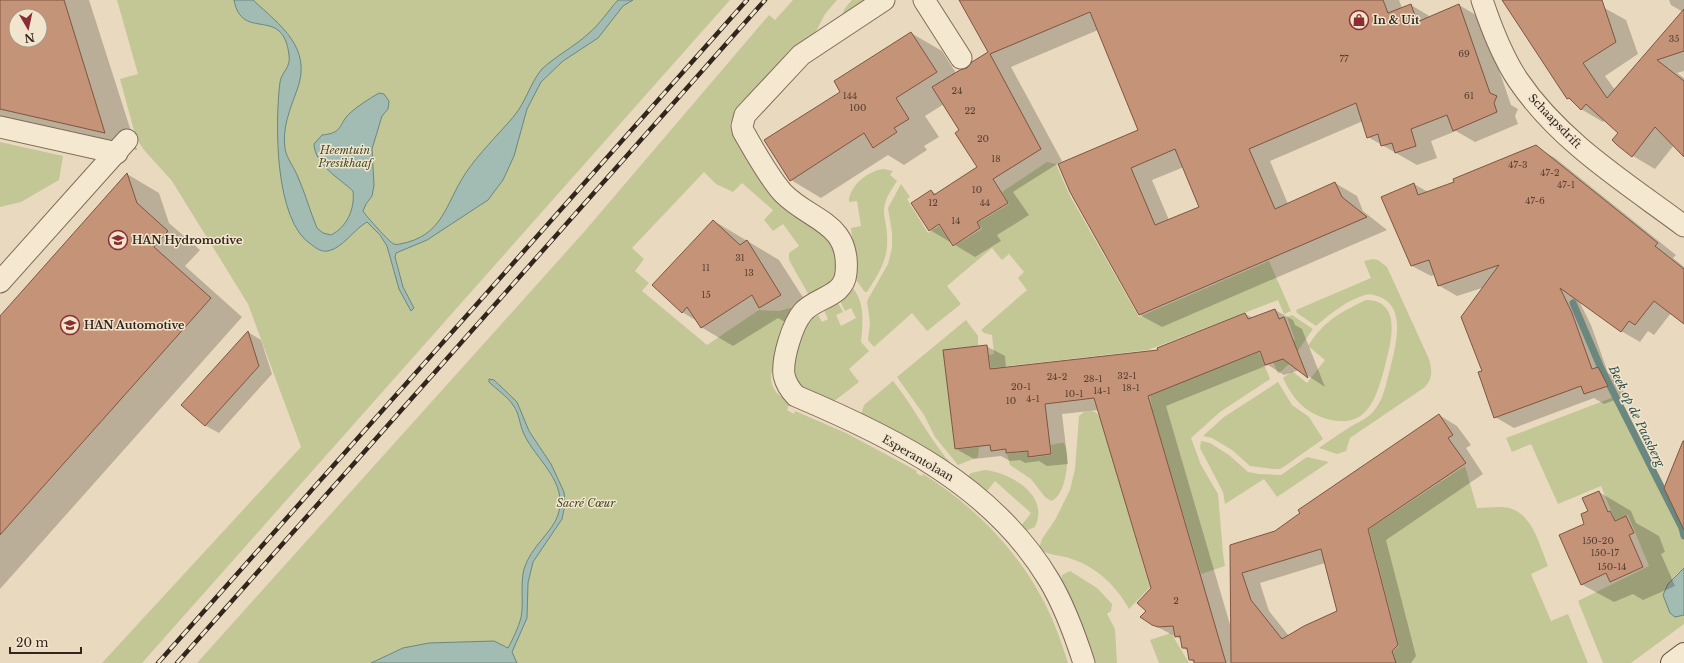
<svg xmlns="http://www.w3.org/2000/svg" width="1684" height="663" viewBox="0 0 1684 663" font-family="'Libre Baskerville',serif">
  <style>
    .green { fill: #c3c695 }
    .water { fill: #a2bcb3; stroke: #6a887f }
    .shadow { fill: #0003; fill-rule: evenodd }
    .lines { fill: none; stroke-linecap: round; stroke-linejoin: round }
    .stream { stroke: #6a887f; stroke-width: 7 }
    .building { fill: #c59378; stroke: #7e5541; fill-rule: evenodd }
    .street-casing { stroke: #816c59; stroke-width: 23 }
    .secondary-casing { stroke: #624d3c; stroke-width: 24 }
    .street { stroke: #f5e8d1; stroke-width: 21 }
    .secondary { stroke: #f5e8d1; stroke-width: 22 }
    .rail-casing { stroke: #31251c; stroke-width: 4.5 }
    .rail { stroke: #f2e5ce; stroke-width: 3; stroke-dasharray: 9; stroke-linecap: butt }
    .labels { text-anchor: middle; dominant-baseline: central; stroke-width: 3; stroke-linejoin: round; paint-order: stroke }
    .number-label { font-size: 9px; fill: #564033 }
    .poi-label { font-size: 11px; font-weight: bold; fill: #31251c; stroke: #f2e5ce; text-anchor: start }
    .street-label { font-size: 11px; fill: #31251c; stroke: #f2e5ce }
    .park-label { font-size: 11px; font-style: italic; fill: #454c25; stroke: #f2e5ce }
    .water-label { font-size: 12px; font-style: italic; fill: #2d504c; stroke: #f2e5ce }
  </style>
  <rect width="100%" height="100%" fill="#e9dabf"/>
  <g class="green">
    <polygon points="117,0 730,0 142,663 102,663 301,447 248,304 172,181 144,150 136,138 120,79 138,74"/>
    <path d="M793,0H837L825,14L815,33L793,49L732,118L730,124L731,131L772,194L822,234L835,249L838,270L832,282L810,297L789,260V253L799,246L783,224L773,231L764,220L773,210L742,183L733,192L716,184L704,172L632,248L644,259L635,271L649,283L642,291L707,345L759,310L779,311L790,308L793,310L771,375C771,391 778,395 790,402L787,410L794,414L795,411L846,433L917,471L916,473L922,476L923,474C971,503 1016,549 1042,598C1053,618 1061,641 1068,663H197L584,232L769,15L775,20Z"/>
    <polygon points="852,0 868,0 842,15 845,8"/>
    <polygon points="0,142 63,156 59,180 21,202 0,207"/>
    <polygon points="1047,162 1056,164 1069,194 1139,317 1269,261 1291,311 1284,314 1278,300 1148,350 991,368 989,355 994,354 992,335 984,333 981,330 1027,290 1018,278 1024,272 1009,254 1002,260 992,248 947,286 961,304 927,331 912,313 874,347 868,340 870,323 867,301 888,264 892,248 892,233 888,208 901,184 910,197 907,199 928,233 939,226 953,247 982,229 977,221 979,219 981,221 1009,204 1002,192"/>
    <path d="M883,169L893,171L890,175L897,181C874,214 889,213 887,246C886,263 876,278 867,292H865L856,280V268L851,228L861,226L857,201L849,202C849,186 868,171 883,169Z"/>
    <path d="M1373,259L1378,260L1387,267L1429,359C1432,370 1433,378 1425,387L1350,438L1346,451L1337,454L1319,448C1328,442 1337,435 1347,429C1357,422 1369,419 1376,408C1385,396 1387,379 1391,365C1396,345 1406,307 1380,297C1375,295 1370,293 1365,295C1347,300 1330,314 1316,326L1297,313L1296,310L1371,278L1364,261Z"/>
    <path d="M853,288C865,304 863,322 861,342L869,351L849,369L859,382L833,402C824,398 811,395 804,390C785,375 799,323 818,315L822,322L828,319L824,310L838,303L843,312L836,315L841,326L856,318L851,308L845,311L840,301L846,297Z"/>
    <path d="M1366,300C1403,300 1391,344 1385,366C1376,399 1367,432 1324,418C1303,411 1292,397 1283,378L1292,371L1307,383L1325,360L1308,346C1323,322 1340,312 1366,300Z"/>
    <polygon points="1292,315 1313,329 1288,365 1278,374 1269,351 1295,340 1287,317"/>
    <polygon points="966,320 978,336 978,346 943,350 955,450 979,447 978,457 958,465 935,437 924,415 897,377"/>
    <polygon points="1259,352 1270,379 1220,412 1191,438 1201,465 1218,494 1223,554 1225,566 1201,574 1152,409 1150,395"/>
    <path d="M893,381C916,409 929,440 954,467H952L861,415L864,405Z"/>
    <polygon points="1278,382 1292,405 1309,417 1323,439 1285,466 1280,469 1274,469 1250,466 1232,450 1212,438 1203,436 1224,417"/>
    <path d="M1614,397L1684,532V568C1677,574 1669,580 1667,589L1680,616L1684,615V624L1631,663H1603L1578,601L1649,566L1628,515L1615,520L1601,486L1558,504L1531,444L1512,452L1506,438Z"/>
    <path d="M1091,411C1100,412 1098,417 1102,423L1150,587L1129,609C1116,585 1095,566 1069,558C1060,555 1047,555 1039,549L1042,539L1055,520L1070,490L1075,469L1079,416L1084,412Z"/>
    <polygon points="1201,441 1210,443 1229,455 1248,472 1259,474 1281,475 1307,457 1329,462 1277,497 1264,479 1225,504 1223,492 1200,448"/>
    <path d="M1060,443H1064C1071,455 1066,497 1051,501L1045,497L1031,479L1010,465L1007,454L1027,451L1028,458L1052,455L1051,445Z"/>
    <path d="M1465,466L1477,508C1487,508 1500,506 1509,508C1533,514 1540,547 1548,566L1531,574L1551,621L1568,614L1588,663H1396L1393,651L1399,646L1369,529Z"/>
    <path d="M985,470C1012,473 1050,496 1035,527L1025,531L1021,526L1031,513L995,481L984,495L967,477L971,473Z"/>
    <polygon points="1070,571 1097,588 1112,604 1111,611 1107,614 1115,629 1117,663 1093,663 1061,583 1062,575"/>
    <polygon points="1171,633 1189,663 1159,663 1150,640"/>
  </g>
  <g class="water">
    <path d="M234,0H253C280,25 313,48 297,90C290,109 282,128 285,149C287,159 294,167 298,177C305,193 310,211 317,228L323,233L331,235C347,227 355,209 353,191C339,178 315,165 314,144L322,135C344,133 338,124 350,113C359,105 369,99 379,93L384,94L389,101L388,109L382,116L372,149L374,185L372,196L366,204L363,211C366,216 390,243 394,244C395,245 399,244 400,244C443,236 445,205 465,174C479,153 498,135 514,116C526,102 530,83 542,69C553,58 575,46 588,34C600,24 608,11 618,0H633L623,6L598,38L563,61L541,82L527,109L514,156L503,180L488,200L427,240L396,253L395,257L403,287L414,308L411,311L399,289L387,246L380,235L367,222C354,229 343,248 328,251C322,252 317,249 312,245C274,222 275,122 280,82C282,71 291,68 289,55C283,4 242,43 234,0Z"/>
    <path d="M489,379L494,380L517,402L529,431L551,464L564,492L565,505L562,519L533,562L528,583L527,618L512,652L517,663H371L403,648L429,643L494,641L508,648C513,639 518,628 521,618C524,602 520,585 524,569C531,546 552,533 558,515C569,482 535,459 524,434C519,424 520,414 513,405C507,396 497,390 489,382Z"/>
    <polygon points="1684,568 1684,615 1675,617 1670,613 1663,595 1668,584"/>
  </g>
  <g class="shadow">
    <path d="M0,0H89L137,150L0,120ZM16,16H40V40H16Z"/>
    <path d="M960,0H1399L1402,8L1411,5L1431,17L1459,5L1481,18L1511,105L1518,109L1515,116L1518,124L1475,142L1456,131L1431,141L1437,158L1417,165L1368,137L1363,121L1270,161L1288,204L1335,183L1357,196L1363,211L1387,230L1162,327L1140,315L1071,191L1139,131L1098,30L1011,67L1062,161L1013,192L1029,215L997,235L1001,241L975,257L930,230L931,191L937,194L978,168L961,131L944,104L925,116L939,137L924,146L927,150L904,165L888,155L821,198L791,180L842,92L911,33L942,51L956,73L968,69L990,52ZM1184,167L1200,207L1169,220L1152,180Z"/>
    <polygon points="1508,0 1590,0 1626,20 1638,54 1605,76 1615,90 1683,12 1671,5 1669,0 1684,0 1684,71 1677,73 1684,78 1684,156 1674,145 1655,169 1633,156 1613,140 1619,132 1605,120 1603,122 1581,109 1568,98"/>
    <polygon points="1536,147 1555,158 1676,255 1673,258 1684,267 1684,323 1671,313 1654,335 1648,331 1640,342 1621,331 1579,301 1591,325 1608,373 1617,379 1626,396 1604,404 1594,398 1514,428 1495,417 1485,287 1457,296 1438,285 1435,275 1431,276 1412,266 1414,184 1428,192 1455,183"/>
    <polygon points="127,174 159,193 169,223 200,250 185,266 242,317 0,589 0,318"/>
    <polygon points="714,221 779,260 813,313 792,326 778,318 733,346 701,327 697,321 682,312"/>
    <path d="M1275,310L1293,320L1295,325L1302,329L1325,387L1299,370L1284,375L1268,365L1166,406L1231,628V546L1276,532L1439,415L1457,426L1471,445L1466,448L1483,474L1386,540L1416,656L1411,663H1195L1190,660L1188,651L1183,648L1182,640L1152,624L1147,611L1152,588L1099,410L1062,414L1068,464L1047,466L1039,461L1025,463L1020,460L1010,461L1001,456L974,459L956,449L986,346L1005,356L1006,368L1159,351L1245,314L1253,318ZM1325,563L1338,611L1289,636L1269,611L1260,583Z"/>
    <polygon points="248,332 261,340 272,374 219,433 206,426 183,405"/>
    <polygon points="1599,492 1631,511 1636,523 1659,536 1665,552 1661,554 1675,586 1643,600 1633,594 1614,602 1581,584 1585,525 1589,512"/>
  </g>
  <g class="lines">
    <polyline class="stream" points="1573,303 1600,366 1682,528 1684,536"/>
  </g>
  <g class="building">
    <path d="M0,0H64L105,133L0,109ZM16,16H40V40H16Z"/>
    <path d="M959,0H1383L1388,13L1411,4L1417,22L1459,4L1490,93L1497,96L1494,103L1497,112L1453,131L1447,115L1411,129L1416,146L1395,153L1392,143L1381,146L1378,134L1367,138L1356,103L1249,149L1275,209L1335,182L1342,197L1367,217L1139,315L1070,192L1058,164L1138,130L1090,12L990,54L1041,149L993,179L1008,203L977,222L980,228L953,246L939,224L929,231L911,203L931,190L934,195L977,167L955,133L959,130L932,87L960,70L967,68L972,62L988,52ZM1175,149L1199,207L1155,225L1131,168Z"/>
    <polygon points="1502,0 1602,0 1616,42 1583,63 1607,98 1684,9 1684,51 1657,60 1684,81 1684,157 1655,127 1632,157 1617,145 1612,140 1618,133 1586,104 1581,110 1569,98 1567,99"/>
    <polygon points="911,32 937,72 896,98 909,119 894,128 897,132 873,148 864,133 790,181 764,140 840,92 834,81"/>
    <polygon points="1536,145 1632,222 1658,243 1655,246 1684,269 1684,324 1654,301 1635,325 1629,321 1621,332 1560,288 1572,313 1592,369 1598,367 1608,386 1584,394 1581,386 1494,418 1478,372 1482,371 1461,317 1499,265 1438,286 1429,260 1411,266 1381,197 1414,183 1418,195 1454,182 1453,179"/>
    <polygon points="127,173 137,203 168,231 154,247 211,298 0,535 0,316"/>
    <polygon points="713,220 740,245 747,240 781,295 759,308 752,295 701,328 687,307 682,313 652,285"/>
    <polygon points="1275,309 1279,319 1284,317 1308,378 1283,359 1265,365 1260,351 1148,396 1226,663 1194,663 1194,660 1189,660 1187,648 1182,648 1180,636 1175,637 1173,626 1158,627 1152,625 1140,617 1146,611 1137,603 1151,588 1094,398 1045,404 1051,454 1028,457 1028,451 1006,453 1006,449 991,451 990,445 955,449 943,350 987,345 990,369 1158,350 1157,348 1245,313 1248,319"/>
    <polygon points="248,331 259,366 205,426 181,405"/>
    <path d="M1439,414L1453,435L1448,438L1466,463L1368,529L1398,645L1392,651L1396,663H1231L1230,545L1275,531L1300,513L1298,510ZM1321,549L1337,611L1304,626L1282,639L1251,600L1242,573Z"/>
    <polygon points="1683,441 1684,441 1684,530 1664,488"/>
    <polygon points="1599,491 1608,512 1610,511 1615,521 1626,516 1634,533 1629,535 1643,567 1610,582 1606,573 1581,585 1559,535 1584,524 1581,514 1588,511 1582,498"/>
  </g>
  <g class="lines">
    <defs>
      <g id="street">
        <path d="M884,0L801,55L745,115L742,126L743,131C752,147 771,180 783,193C810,221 851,222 846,273C844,297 816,297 803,312C792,325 782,359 784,375C786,384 790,390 796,396C893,437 993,486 1049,580C1064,605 1075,635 1084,663"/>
        <polyline points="924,0 961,58"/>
        <path d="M1482,0C1490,24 1504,59 1518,80C1560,142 1625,182 1684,226"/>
        <polyline points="0,127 117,153"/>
        <polyline points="0,282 127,140"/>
      </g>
      <polyline id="secondary" points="1672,663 1684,654"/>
    </defs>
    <use href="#street" class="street-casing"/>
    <use href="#secondary" class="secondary-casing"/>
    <use href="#street" class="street"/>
    <use href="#secondary" class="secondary"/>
    <defs>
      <g id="rail">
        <polyline points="158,663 747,0"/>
        <polyline points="177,663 765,0"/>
      </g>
    </defs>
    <use href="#rail" class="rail-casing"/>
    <use href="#rail" class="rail"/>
  </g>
  <defs>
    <symbol id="shop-ring" viewBox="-11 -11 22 22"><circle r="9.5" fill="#f2e5ce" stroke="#8b2e34" stroke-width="1.5"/><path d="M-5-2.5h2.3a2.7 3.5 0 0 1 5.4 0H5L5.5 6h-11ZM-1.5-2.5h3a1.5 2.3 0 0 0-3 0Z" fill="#8b2e34"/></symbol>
    <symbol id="university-ring" viewBox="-11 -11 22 22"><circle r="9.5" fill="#f2e5ce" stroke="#8b2e34" stroke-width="1.5"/><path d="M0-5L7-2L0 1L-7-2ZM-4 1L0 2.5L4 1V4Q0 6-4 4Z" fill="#8b2e34"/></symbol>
  </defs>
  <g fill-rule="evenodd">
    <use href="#shop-ring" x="1348" y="9" width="22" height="22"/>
    <use href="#university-ring" x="107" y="229" width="22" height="22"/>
    <use href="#university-ring" x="59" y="314" width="22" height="22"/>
  </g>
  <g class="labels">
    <g class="number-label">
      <text x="1674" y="38">35</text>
      <text x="1464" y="53">69</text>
      <text x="1344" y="58">77</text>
      <text x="957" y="90">24</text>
      <text x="850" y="95">144</text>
      <text x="1469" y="95">61</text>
      <text x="858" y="107">100</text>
      <text x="970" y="110">22</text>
      <text x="983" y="138">20</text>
      <text x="996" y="158">18</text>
      <text x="1518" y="164">47-3</text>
      <text x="1550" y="172">47-2</text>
      <text x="1566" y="184">47-1</text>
      <text x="977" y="189">10</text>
      <text x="1535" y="200">47-6</text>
      <text x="933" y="202">12</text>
      <text x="985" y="202">44</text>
      <text x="956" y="220">14</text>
      <text x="740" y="257">31</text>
      <text x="706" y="267">11</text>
      <text x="749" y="272">13</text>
      <text x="706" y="294">15</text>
      <text x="1127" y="375">32-1</text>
      <text x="1057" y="376">24-2</text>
      <text x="1093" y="378">28-1</text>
      <text x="1021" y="386">20-1</text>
      <text x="1131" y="387">18-1</text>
      <text x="1102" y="390">14-1</text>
      <text x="1074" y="393">10-1</text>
      <text x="1033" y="398">4-1</text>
      <text x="1011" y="400">10</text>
      <text x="1598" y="540">150-20</text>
      <text x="1605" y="552">150-17</text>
      <text x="1612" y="566">150-14</text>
      <text x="1176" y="600">2</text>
    </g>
    <g class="poi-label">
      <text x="1373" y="20">In &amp; Uit</text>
      <text x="132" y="240">HAN Hydromotive</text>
      <text x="84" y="325">HAN Automotive</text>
    </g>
    <g class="street-label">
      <text transform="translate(1555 121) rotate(46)">Schaapsdrift</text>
      <text transform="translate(918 458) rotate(30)">Esperantolaan</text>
    </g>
    <g class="park-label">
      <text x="345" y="150">Heemtuin<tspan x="345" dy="13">Presikhaaf</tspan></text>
      <text x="586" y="503">Sacré Cœur</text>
    </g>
    <g class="water-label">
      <text transform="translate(1637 416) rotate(64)">Beek op de Paasberg</text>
    </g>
  </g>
  <g transform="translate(28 28) rotate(171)"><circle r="19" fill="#f2e5ce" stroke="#a59887"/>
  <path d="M0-3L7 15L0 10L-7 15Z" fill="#8b2e34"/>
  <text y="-6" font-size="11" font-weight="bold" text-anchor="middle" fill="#31251c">N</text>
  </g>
  <path d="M10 647v6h71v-6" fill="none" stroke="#31251c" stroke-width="2"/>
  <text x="16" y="647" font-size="12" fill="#31251c" stroke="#f2e5ce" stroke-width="3" paint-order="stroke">20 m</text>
</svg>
